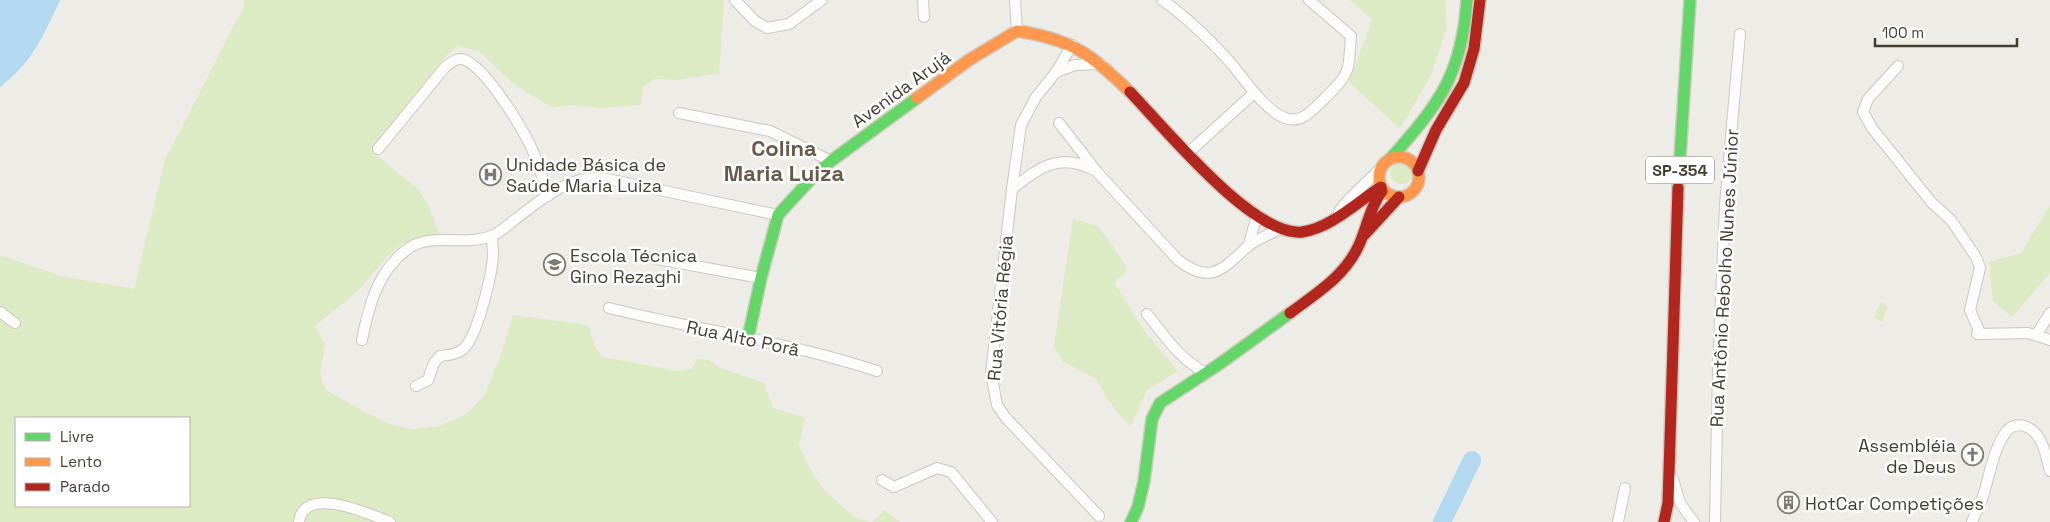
<svg xmlns="http://www.w3.org/2000/svg" width="2050" height="522" viewBox="0 0 2050 522" font-family="'Space Grotesk',sans-serif">
  <style>
    .green { fill: #dcebc3; fill-rule: evenodd }
    .water { fill: #b2d9f0 }
    .lines { fill: none; stroke-linecap: round; stroke-linejoin: round }
    .river { stroke: #b2d9f0; stroke-width: 18 }
    .street-casing { stroke: #cbc8c2; stroke-width: 12 }
    .fast-casing { stroke: #cfcabd; stroke-width: 14 }
    .slow-casing { stroke: #cfcabd; stroke-width: 14 }
    .jam-casing { stroke: #cfcabd; stroke-width: 14 }
    .street { stroke: #fcfcfb; stroke-width: 10 }
    .fast { stroke: #63d668; stroke-width: 11 }
    .slow { stroke: #ff974d; stroke-width: 11 }
    .jam { stroke: #b3261e; stroke-width: 11 }
    .labels { text-anchor: middle; dominant-baseline: central; stroke-width: 5; stroke-linejoin: round; paint-order: stroke }
    .shield { fill: #fff; stroke: #7c7770; stroke-width: 1 }
    .shield-label { font-size: 16px; font-weight: bold; fill: #443d32 }
    .street-label { font-size: 18px; fill: #443d32; stroke: #fff }
    .poi-label { font-size: 18px; fill: #443d32; stroke: #fff; text-anchor: start }
    .district-label { font-size: 22px; font-weight: bold; fill: #675a49; stroke: #fff }
  </style>
  <rect width="100%" height="100%" fill="#eeece6"/>
  <g class="green">
    <path d="M245,0H724L719,74L676,80L655,79L643,87L641,105L599,108L570,105L553,108L512,83L479,51L457,46L446,56L371,151L418,189L428,205L440,234L403,243L387,257L358,291L315,326L325,345L320,375L326,390L365,412L392,425L414,429L440,426L466,414L484,396L501,355L513,315L588,325L596,349L603,357L677,371L691,369L698,359L708,360L721,368L764,383L773,408L805,418L799,445L809,467L825,491L856,518L872,522H0V255L61,276L134,289L165,160L244,6ZM16,418H189V506H16Z"/>
    <polygon points="1350,0 1445,0 1447,27 1431,75 1400,129 1349,82 1372,20"/>
    <circle cx="1402" cy="172" r="12"/>
    <polygon points="2050,205 2050,273 2012,317 1993,301 1989,262 2021,253"/>
    <path d="M1073,219L1098,226C1107,239 1122,256 1127,271L1114,282L1145,332L1178,371L1147,390L1131,426L1120,415L1107,398L1096,379L1062,361L1054,346Z"/>
    <polygon points="1881,302 1888,307 1882,322 1874,317"/>
    <polygon points="884,511 885,511 900,522 872,522"/>
  </g>
  <path class="water" d="M0,0H60C43,36 33,62 0,87Z"/>
  <g class="lines">
    <polyline class="river" points="1442,522 1472,460"/>
    <defs>
      <g id="street">
        <polyline points="735,0 755,21 767,28 789,24 822,0"/>
        <polyline points="923,0 924,17"/>
        <polyline points="1015,0 1017,31"/>
        <path d="M1162,0C1187,17 1209,39 1229,61C1244,78 1264,110 1285,118C1300,124 1311,112 1321,102C1330,93 1345,80 1348,67C1350,57 1350,46 1351,36L1309,0"/>
        <polyline points="1898,66 1868,99 1863,112 1872,128 1932,203 1951,220 1976,257 1980,268 1970,310 1980,333"/>
        <polyline points="1056,72 1072,45"/>
        <polyline points="679,113 770,131 831,161"/>
        <path d="M1059,123L1097,172L1178,260C1210,285 1222,270 1247,247C1256,239 1268,236 1278,229"/>
        <path d="M378,149L446,66C450,63 455,59 460,59C480,58 522,127 530,145C538,161 543,179 548,196"/>
        <polyline points="1188,153 1254,93"/>
        <path d="M1012,189C1040,167 1059,152 1094,170"/>
        <polyline points="1339,211 1350,198 1380,169"/>
        <polyline points="1248,247 1257,215"/>
        <polyline points="657,259 761,278"/>
        <path d="M609,308C698,330 790,342 877,371"/>
        <polyline points="0,312 15,323"/>
        <path d="M1147,314C1165,336 1180,360 1206,373"/>
        <polyline points="1977,334 2028,333 2050,340"/>
        <polyline points="2037,334 2050,313"/>
        <path d="M362,340C369,305 377,273 406,250C430,231 464,247 491,236C499,233 506,227 513,221C540,201 567,175 603,178L778,215"/>
        <path d="M416,386L428,380L434,363L440,356C448,355 455,355 462,350C477,340 492,274 493,255C493,249 492,242 492,236"/>
        <polyline points="1673,479 1680,503 1694,522"/>
        <polyline points="882,480 894,487 937,468 951,472 992,522"/>
        <polyline points="1099,516 1006,418 997,405 991,373 1012,189 1021,125 1036,97 1056,72 1075,65 1101,64"/>
        <path d="M299,522C304,484 369,514 390,522"/>
        <polyline points="1618,522 1625,488"/>
        <polyline points="1715,522 1718,369 1725,205 1740,34"/>
        <path d="M1972,522C1976,512 1981,503 1984,493C1989,476 1995,444 2007,431C2011,426 2018,424 2024,426C2042,431 2046,455 2050,471"/>
      </g>
      <g id="fast">
        <path d="M1391,158C1439,104 1462,75 1467,0"/>
        <polyline points="1678,188 1690,0"/>
        <polyline points="748,338 761,278 778,215 810,180 831,161 917,98"/>
        <polyline points="1131,522 1138,507 1144,481 1152,419 1160,403 1218,365 1290,313"/>
      </g>
      <g id="slow">
        <path d="M917,98L969,60L1017,31C1072,39 1092,55 1130,92"/>
        <circle cx="1399" cy="177" r="20"/>
      </g>
      <g id="jam">
        <path d="M1130,92C1163,126 1253,237 1302,232C1331,228 1357,202 1381,187"/>
        <polyline points="1418,171 1436,130 1464,83 1474,49 1480,0"/>
        <polyline points="1365,234 1399,197"/>
        <path d="M1290,313C1317,293 1345,276 1359,245C1367,227 1370,207 1382,191"/>
        <polyline points="1664,522 1668,503 1678,188"/>
      </g>
    </defs>
    <use href="#street" class="street-casing"/>
    <use href="#fast" class="fast-casing"/>
    <use href="#slow" class="slow-casing"/>
    <use href="#jam" class="jam-casing"/>
    <use href="#street" class="street"/>
    <use href="#fast" class="fast"/>
    <use href="#slow" class="slow"/>
    <use href="#jam" class="jam"/>
  </g>
  <defs>
    <symbol id="hospital-ring" viewBox="-11 -11 22 22"><circle r="9.5" fill="#fff" stroke="#807a71" stroke-width="1.5"/><path d="M-5-5h3v3.5h4V-5h3V5h-3V1.5h-4V5h-3Z" fill="#807a71"/></symbol>
    <symbol id="university-ring" viewBox="-11 -11 22 22"><circle r="9.5" fill="#fff" stroke="#807a71" stroke-width="1.5"/><path d="M0-5L7-2L0 1L-7-2ZM-4 1L0 2.5L4 1V4Q0 6-4 4Z" fill="#807a71"/></symbol>
    <symbol id="church-ring" viewBox="-11 -11 22 22"><circle r="9.5" fill="#fff" stroke="#807a71" stroke-width="1.5"/><path d="M-1.2-6h2.4v3.5h3.3v2.4h-3.3V6h-2.4V-.1h-3.3v-2.4h3.3Z" fill="#807a71"/></symbol>
    <symbol id="building-ring" viewBox="-11 -11 22 22"><circle r="9.5" fill="#fff" stroke="#807a71" stroke-width="1.5"/><path d="M-4-6H4V6H1V3H-1V6H-4ZM-2.5-4.3h1.7v1.8h-1.7ZM.8-4.3h1.7v1.8H.8ZM-2.5-1h1.7V.8h-1.7ZM.8-1h1.7V.8H.8Z" fill="#807a71"/></symbol>
  </defs>
  <g fill-rule="evenodd">
    <use href="#hospital-ring" x="478" y="162" width="25" height="25"/>
    <use href="#university-ring" x="542" y="252" width="25" height="25"/>
    <use href="#church-ring" x="1960" y="442" width="25" height="25"/>
    <use href="#building-ring" x="1776" y="490" width="25" height="25"/>
  </g>
  <g class="labels">
    <rect class="shield" x="1646" y="156.5" width="68" height="27" rx="4"/>
    <g class="shield-label">
      <text x="1680" y="170">SP-354</text>
    </g>
    <g class="street-label">
      <text transform="translate(901 89) rotate(-36)">Avenida Arujá</text>
      <text transform="translate(1724 278) rotate(-87)">Rua Antônio Rebolho Nunes Júnior</text>
      <text transform="translate(1000 308) rotate(-85)">Rua Vitória Régia</text>
      <text transform="translate(743 338) rotate(12)">Rua Alto Porã</text>
    </g>
    <g class="poi-label">
      <text x="506" y="164">Unidade Básica de<tspan x="506" dy="21">Saúde Maria Luiza</tspan></text>
      <text x="570" y="255">Escola Técnica<tspan x="570" dy="21">Gino Rezaghi</tspan></text>
      <text x="1956" y="445" text-anchor="end">Assembléia<tspan x="1956" dy="21">de Deus</tspan></text>
      <text x="1805" y="503">HotCar Competições</text>
    </g>
    <g class="district-label">
      <text x="784" y="148">Colina<tspan x="784" dy="25">Maria Luiza</tspan></text>
    </g>
  </g>
  <rect x="15" y="417" width="175" height="90" fill="#ffffff" stroke="#b4b1ad"/>
  <rect x="25" y="433" width="25" height="8" fill="#63d668" stroke="#b4b1ad"/>
  <text x="60" y="442" font-size="15" fill="#443d32">Livre</text>
  <rect x="25" y="458" width="25" height="8" fill="#ff974d" stroke="#b4b1ad"/>
  <text x="60" y="467" font-size="15" fill="#443d32">Lento</text>
  <rect x="25" y="483" width="25" height="8" fill="#b3261e" stroke="#b4b1ad"/>
  <text x="60" y="492" font-size="15" fill="#443d32">Parado</text>
  <path d="M1875 38v8h142v-8" fill="none" stroke="#443d32" stroke-width="2.5"/>
  <text x="1882" y="38" font-size="15" fill="#443d32" stroke="#ffffff" stroke-width="4" paint-order="stroke">100 m</text>
</svg>
